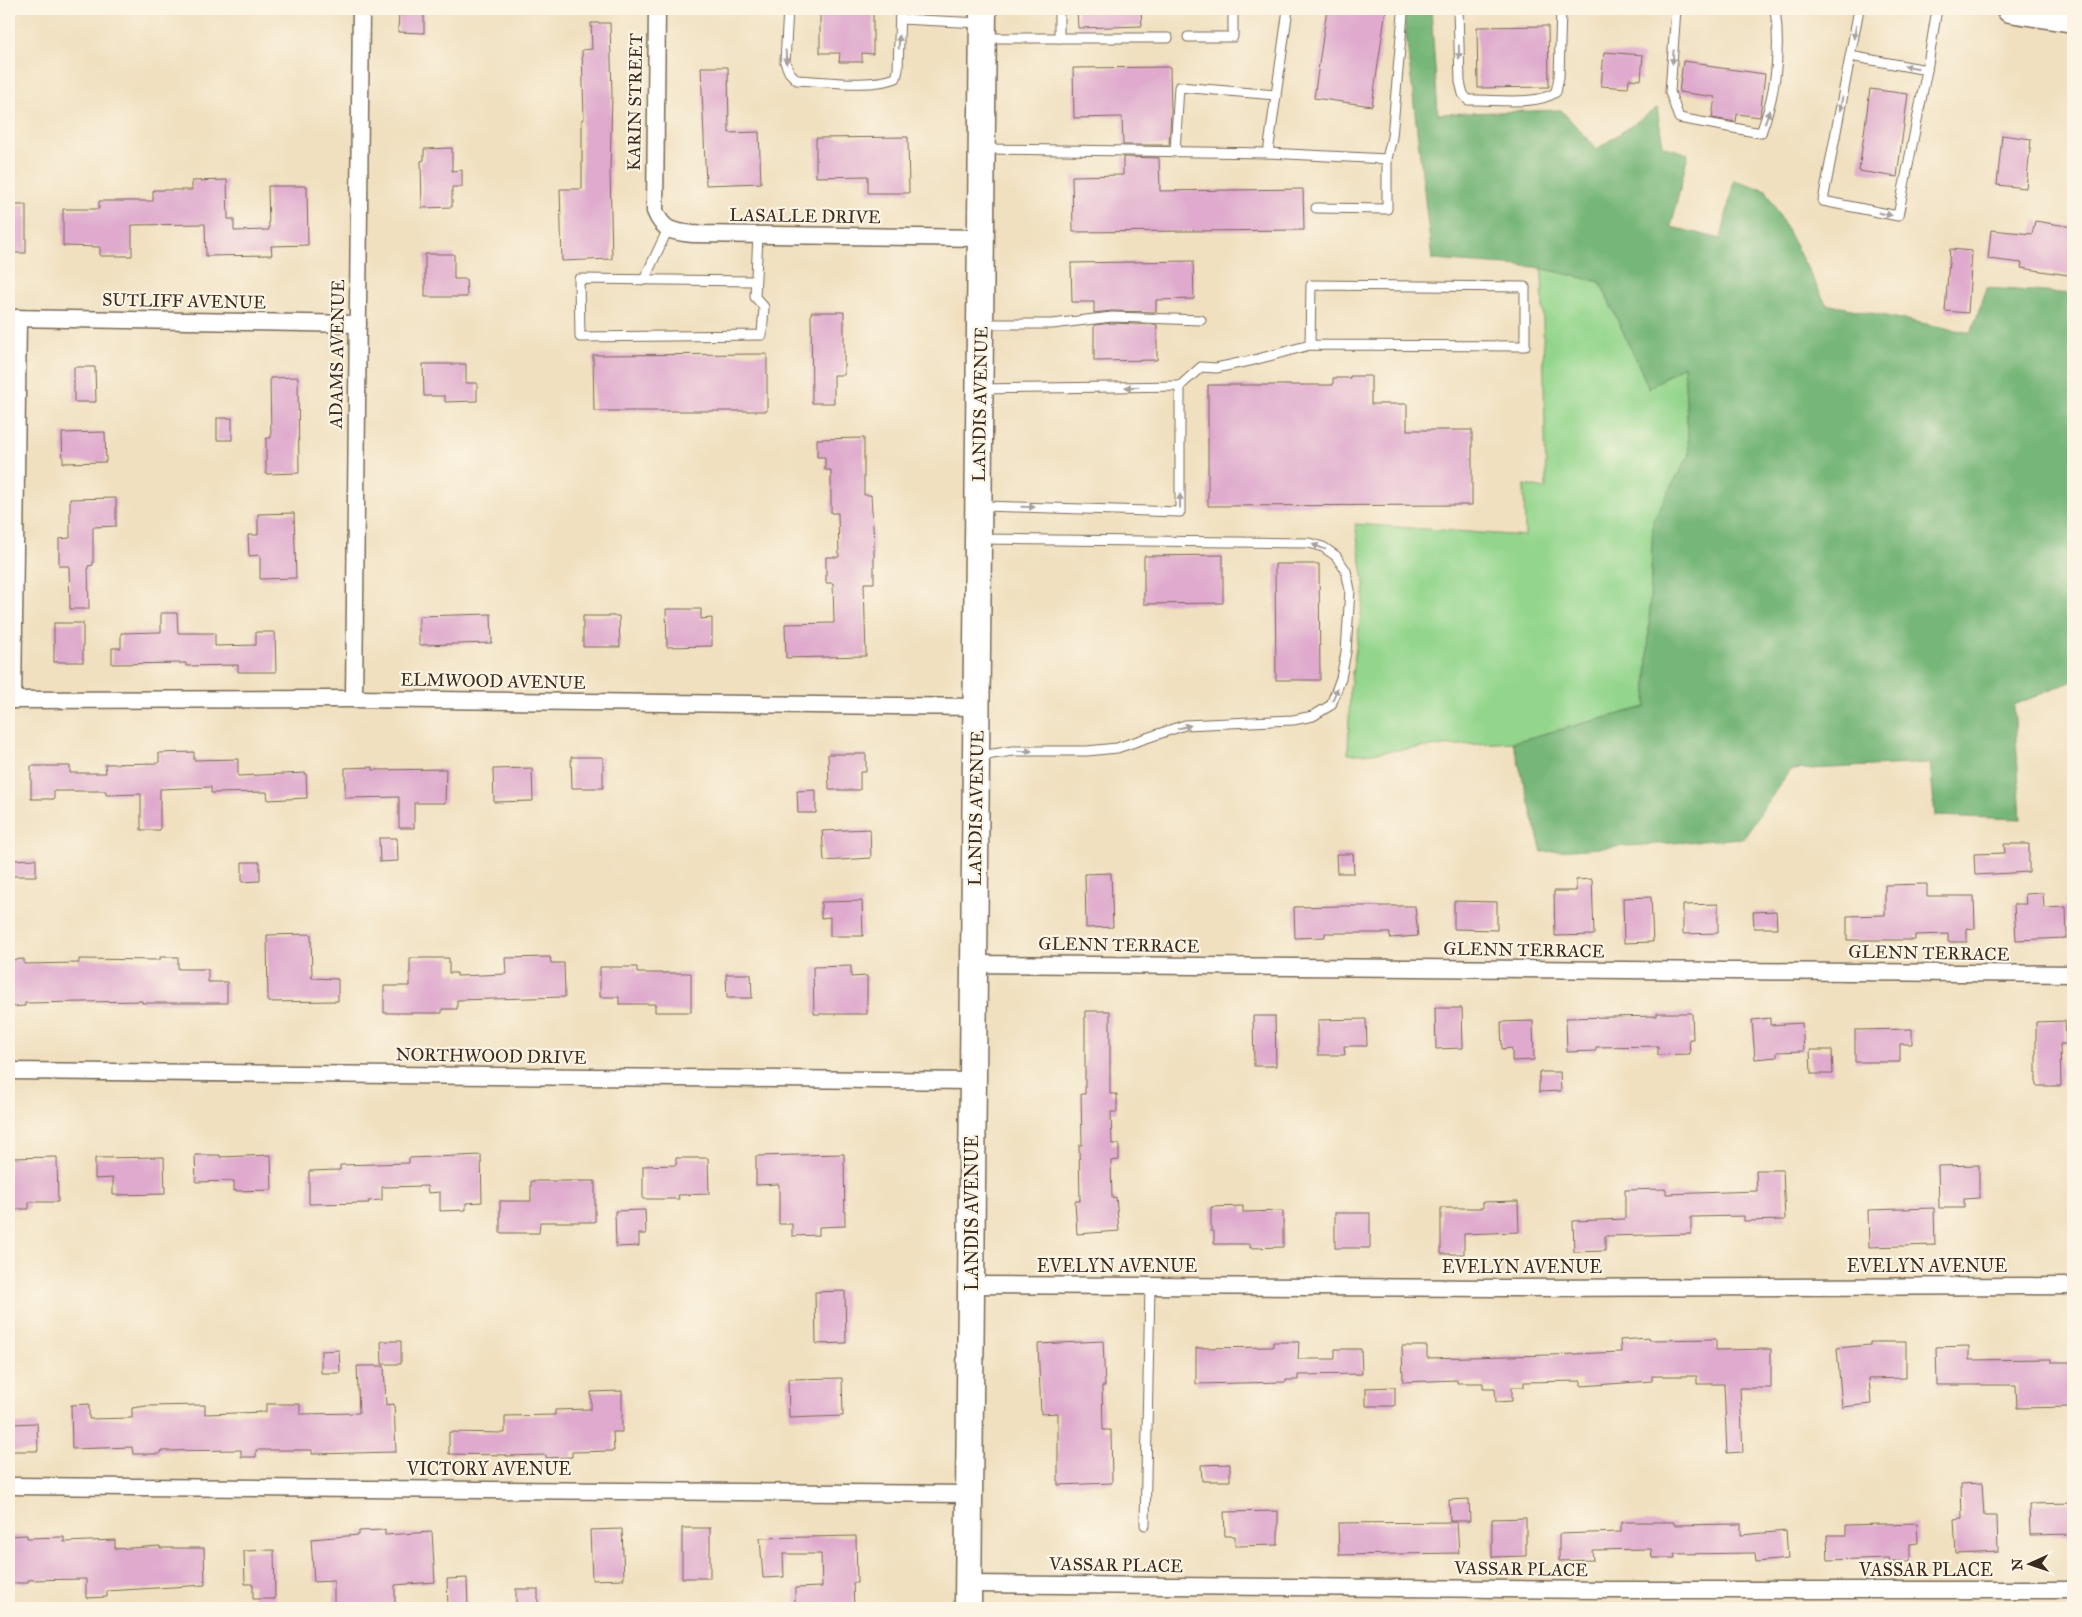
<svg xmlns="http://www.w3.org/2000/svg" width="2082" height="1617" viewBox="0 0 2082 1617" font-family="'IM FELL Great Primer',serif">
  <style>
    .green { fill: #93d58c; stroke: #678055 }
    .forest { fill: #76b678; stroke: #58704b }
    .building { fill: #dfaacd }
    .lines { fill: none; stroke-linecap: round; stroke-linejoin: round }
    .lane-casing { stroke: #7a6a57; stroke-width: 11 }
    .street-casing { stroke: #7a6a57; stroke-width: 19 }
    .primary-casing { stroke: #7a6a57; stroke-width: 29 }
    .lane { stroke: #fff; stroke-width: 9 }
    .street { stroke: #fff; stroke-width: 16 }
    .primary { stroke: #fff; stroke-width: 26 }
    .oneway { fill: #a79f9a }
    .labels { text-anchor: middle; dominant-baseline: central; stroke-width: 4.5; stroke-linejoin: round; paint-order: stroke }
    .street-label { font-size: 18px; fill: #3b2a1e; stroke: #fcf5e5 }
  </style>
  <rect width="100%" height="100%" fill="#fcf5e5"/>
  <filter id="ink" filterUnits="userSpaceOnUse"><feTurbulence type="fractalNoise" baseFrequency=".02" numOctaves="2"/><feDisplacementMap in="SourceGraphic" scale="10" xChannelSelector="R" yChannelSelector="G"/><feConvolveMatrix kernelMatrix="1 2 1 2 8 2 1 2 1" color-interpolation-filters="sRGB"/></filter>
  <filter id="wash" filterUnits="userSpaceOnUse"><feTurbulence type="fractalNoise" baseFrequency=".0096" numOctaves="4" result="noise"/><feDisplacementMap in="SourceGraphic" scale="20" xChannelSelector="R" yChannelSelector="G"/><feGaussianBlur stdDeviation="1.12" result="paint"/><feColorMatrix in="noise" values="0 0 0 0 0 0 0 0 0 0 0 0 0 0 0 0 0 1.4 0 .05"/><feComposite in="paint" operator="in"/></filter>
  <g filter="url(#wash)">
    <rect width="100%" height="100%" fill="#f0e0c0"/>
    <polygon class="green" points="1542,268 1600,282 1649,387 1684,364 1689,455 1653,521 1646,707 1513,742 1425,747 1364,754 1348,754 1350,687 1365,588 1355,524 1525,536 1524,485 1546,489"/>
    <polygon class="forest" points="1403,9 1431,9 1438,114 1561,110 1597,149 1657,108 1663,146 1688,154 1671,227 1721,239 1734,180 1766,190 1826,304 1971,333 1987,288 2073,294 2073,681 2014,705 2021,819 1935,816 1930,763 1790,770 1743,838 1542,852 1513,742 1646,707 1653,520 1689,455 1684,365 1649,388 1600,282 1536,267 1432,260"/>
    <g id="blocks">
      <g class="building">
        <polygon points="399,9 424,9 424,33 398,32"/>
        <polygon points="820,9 873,9 873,54 862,53 862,62 839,62 840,53 820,53"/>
        <polygon points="1077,9 1141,9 1142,26 1078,28"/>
        <polygon points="1327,9 1386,9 1372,106 1314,98"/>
        <polygon points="591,23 610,23 612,96 610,169 612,259 562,261 560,189 582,189 582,119 584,119 582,50 592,49"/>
        <polygon points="1548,26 1549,87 1478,88 1477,27"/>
        <polygon points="1604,52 1643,55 1641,80 1629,79 1628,88 1601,86"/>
        <polygon points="1683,61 1707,64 1707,66 1765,74 1760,117 1737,114 1736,122 1712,118 1715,97 1679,92"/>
        <polygon points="701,67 728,67 729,133 759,132 761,183 706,185"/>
        <polygon points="1170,67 1171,113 1169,145 1123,145 1122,117 1074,118 1073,68"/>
        <polygon points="1870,89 1908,94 1897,177 1859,171"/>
        <polygon points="2002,135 2031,139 2026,188 1997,185"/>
        <polygon points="908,137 909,193 868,193 868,176 816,177 816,138"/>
        <polygon points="452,148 452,171 462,170 462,187 452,187 452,207 422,208 421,161 424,160 424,149"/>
        <polygon points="1123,157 1159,158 1160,191 1303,189 1304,230 1073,232 1072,176 1123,175"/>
        <polygon points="227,180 228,219 234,219 234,231 269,230 268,186 307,186 308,245 271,246 272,255 206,256 205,224 132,225 132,256 100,256 100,247 63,246 63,209 99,209 99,201 153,201 153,190 192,190 192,181"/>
        <rect x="9" y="205" width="17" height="48"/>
        <polygon points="2035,221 2073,227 2068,275 2021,268 2022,263 1988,259 1991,230 2032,234"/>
        <polygon points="1950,249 1972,251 1968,313 1945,311"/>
        <polygon points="425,254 454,254 454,279 466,279 467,297 425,297"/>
        <polygon points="1193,261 1194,299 1156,300 1156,312 1112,311 1094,313 1094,302 1072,302 1071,263"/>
        <polygon points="811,312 844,312 844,375 834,375 834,403 812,403"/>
        <polygon points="1112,323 1157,325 1157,360 1094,361 1094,325"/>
        <polygon points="767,354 767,411 594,411 593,355"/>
        <polygon points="423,364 466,364 466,383 477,383 477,401 445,402 445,396 424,396"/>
        <polygon points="74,367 95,367 96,402 74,402"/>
        <polygon points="1350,376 1371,376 1371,404 1407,404 1407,430 1472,430 1472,505 1208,506 1208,385 1333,385 1333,378 1350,378"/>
        <polygon points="298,377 299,473 266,474 266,438 271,438 270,378"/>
        <rect x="217" y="418" width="15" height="22"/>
        <polygon points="105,432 106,462 63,463 62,433"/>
        <polygon points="864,438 864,495 871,495 874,542 874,583 864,583 866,656 786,658 785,624 834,623 833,583 826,583 826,557 839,557 838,513 831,513 831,470 825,470 825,457 817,457 817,439"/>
        <polygon points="116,498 116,526 93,527 93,565 88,566 89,609 70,609 69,566 59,566 59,539 70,538 70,499"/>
        <polygon points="294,513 296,578 260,579 260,555 249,556 248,535 258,535 258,514"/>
        <polygon points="1223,555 1223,603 1144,604 1144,556"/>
        <polygon points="1275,564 1319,564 1320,680 1276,680"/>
        <polygon points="666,609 701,609 701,619 712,618 712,646 667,647"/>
        <polygon points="161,613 177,613 178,633 215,633 215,646 256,645 256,632 275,632 276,672 238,672 238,665 186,666 186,663 112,664 112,648 121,648 121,633 161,632"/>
        <polygon points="491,614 492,643 419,645 419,616"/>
        <polygon points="583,616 619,616 620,647 583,647"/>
        <rect x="54" y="623" width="29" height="39"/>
        <polygon points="194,752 194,760 238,759 238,776 306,773 307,798 268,800 267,792 211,793 211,787 160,789 160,830 141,830 141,794 106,795 106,791 54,791 54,799 31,799 31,766 70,766 70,773 106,773 105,764 159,763 159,753"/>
        <polygon points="828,754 866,754 866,772 860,772 860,790 829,790"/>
        <polygon points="571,757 603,757 603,788 572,788"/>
        <polygon points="373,767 373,770 446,769 445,803 414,803 414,828 399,828 399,797 345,798 345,768"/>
        <polygon points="532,768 533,801 494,802 493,769"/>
        <polygon points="816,790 816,813 798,813 797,791"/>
        <polygon points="870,829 871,858 824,861 822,831"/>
        <polygon points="379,838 397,838 398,861 380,862"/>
        <polygon points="2004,844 2029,844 2029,872 1975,875 1974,854 2005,853"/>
        <polygon points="1336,854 1353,854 1354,873 1337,873"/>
        <polygon points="36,859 36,876 12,876 12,860"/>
        <polygon points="242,862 260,862 260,881 242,882"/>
        <polygon points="1111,873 1113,927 1086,928 1085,874"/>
        <polygon points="1592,879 1594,935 1555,936 1554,891 1576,891 1576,880"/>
        <polygon points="1927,884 1927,896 1974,896 1975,929 1967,928 1967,942 1948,942 1948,934 1915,935 1915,940 1847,940 1847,916 1885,915 1885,885"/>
        <polygon points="2043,893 2044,908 2066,907 2067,938 2016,940 2014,904 2026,904 2025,894"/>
        <polygon points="1651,897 1653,942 1624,943 1623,898"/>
        <polygon points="862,901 863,936 830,936 830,917 821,918 821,902"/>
        <polygon points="1454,901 1497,902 1497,930 1454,929"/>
        <polygon points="1718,904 1718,933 1683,934 1683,905"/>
        <polygon points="1342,906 1415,906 1418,936 1390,938 1390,933 1325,933 1325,937 1295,938 1294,907"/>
        <polygon points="1776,911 1777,928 1754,928 1753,912"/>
        <polygon points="311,934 312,978 338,979 338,1001 268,1002 267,935"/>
        <polygon points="160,957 178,957 178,969 208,969 208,982 227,982 227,1003 142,1003 142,1001 25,1003 25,1006 9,1007 9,960 24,959 24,964 79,963 79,959 160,960"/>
        <polygon points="550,957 551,963 564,963 565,997 457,1000 457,1009 442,1009 442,1013 384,1013 384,986 410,986 410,958 449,958 449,973 457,973 457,976 506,974 505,958"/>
        <polygon points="851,966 851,977 867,976 867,1014 814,1014 813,967"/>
        <polygon points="600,967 637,967 637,973 691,973 691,1012 655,1012 655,1004 619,1004 619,997 600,997"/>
        <polygon points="726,974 751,974 752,998 727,998"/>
        <polygon points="1435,1008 1462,1008 1463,1048 1436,1049"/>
        <polygon points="1085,1011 1110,1011 1110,1094 1117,1094 1117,1112 1111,1112 1112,1144 1119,1144 1119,1160 1111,1161 1112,1198 1116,1197 1119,1231 1077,1234 1075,1201 1080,1201 1079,1145 1082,1145 1081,1094 1085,1094"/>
        <polygon points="1657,1013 1692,1013 1693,1039 1689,1039 1690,1054 1658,1055 1658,1046 1596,1047 1596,1051 1567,1052 1566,1018 1657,1016"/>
        <polygon points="1253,1016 1275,1016 1276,1066 1254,1066"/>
        <polygon points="1770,1018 1770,1025 1802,1023 1804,1051 1777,1052 1777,1057 1755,1059 1752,1020"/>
        <polygon points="1366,1019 1367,1046 1344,1046 1345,1055 1318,1055 1318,1020"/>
        <polygon points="1533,1021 1534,1060 1512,1061 1512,1048 1502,1049 1501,1022"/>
        <polygon points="2065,1021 2066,1044 2060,1044 2061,1086 2036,1086 2036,1022"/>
        <polygon points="1912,1029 1912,1044 1900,1044 1900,1062 1855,1062 1855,1030"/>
        <polygon points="1810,1050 1832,1050 1833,1074 1811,1074"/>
        <polygon points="1539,1072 1560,1072 1561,1091 1539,1092"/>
        <polygon points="844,1154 845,1226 819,1227 819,1235 792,1236 792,1224 779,1224 779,1184 756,1185 756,1156"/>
        <polygon points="195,1155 220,1155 220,1157 271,1155 272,1190 234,1191 234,1181 196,1182"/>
        <polygon points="481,1155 482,1202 466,1203 466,1210 440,1211 440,1192 428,1193 427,1186 382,1187 382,1200 368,1201 369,1203 309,1204 309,1171 340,1170 340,1165 409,1163 409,1158"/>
        <polygon points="57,1157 58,1202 29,1202 29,1209 9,1209 9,1158"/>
        <polygon points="164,1157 165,1194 113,1195 113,1178 95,1179 95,1158"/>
        <polygon points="676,1158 708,1158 709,1194 678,1195 679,1199 643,1199 643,1166 676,1165"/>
        <polygon points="1979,1165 1979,1198 1964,1199 1964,1208 1939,1208 1938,1166"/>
        <polygon points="1756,1170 1783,1170 1785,1220 1744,1221 1744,1216 1691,1217 1691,1234 1605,1236 1605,1251 1574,1252 1573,1221 1625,1219 1625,1190 1666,1189 1666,1194 1757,1191"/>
        <polygon points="531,1181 595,1181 595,1222 540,1222 539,1233 500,1233 500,1201 531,1201"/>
        <polygon points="1518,1201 1519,1232 1464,1234 1464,1254 1441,1254 1441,1208 1483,1208 1483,1202"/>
        <polygon points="1243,1206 1243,1212 1283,1211 1283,1247 1250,1248 1250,1244 1214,1244 1214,1231 1211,1231 1211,1207"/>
        <polygon points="1934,1208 1935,1245 1869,1247 1868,1210"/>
        <polygon points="645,1210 646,1234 639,1234 639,1246 616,1247 615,1211"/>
        <rect x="1335" y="1213" width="35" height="35"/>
        <polygon points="845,1291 846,1343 816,1344 815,1292"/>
        <polygon points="1649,1338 1649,1340 1716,1339 1716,1350 1771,1349 1771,1388 1740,1388 1743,1452 1727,1453 1724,1384 1697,1384 1697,1376 1652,1376 1652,1381 1581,1386 1581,1381 1524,1382 1524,1387 1512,1387 1512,1401 1496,1402 1495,1388 1483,1388 1483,1383 1457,1383 1457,1380 1403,1382 1402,1346 1427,1346 1427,1358 1551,1355 1621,1352 1620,1340"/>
        <polygon points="381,1341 401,1341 401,1364 382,1364"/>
        <polygon points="1103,1341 1105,1386 1102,1386 1103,1430 1111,1430 1112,1483 1058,1485 1058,1413 1041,1414 1038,1344"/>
        <polygon points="1273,1342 1299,1342 1298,1359 1335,1359 1335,1349 1361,1349 1362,1374 1298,1375 1298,1380 1286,1380 1286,1382 1196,1384 1196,1348 1273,1347"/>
        <polygon points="1870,1342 1906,1342 1906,1378 1869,1379 1871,1404 1842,1407 1837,1348 1870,1345"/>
        <polygon points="1969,1346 1969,1360 2051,1359 2051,1362 2073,1362 2073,1407 2017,1408 2016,1385 1937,1385 1936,1347"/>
        <polygon points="339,1350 340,1373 321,1373 321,1351"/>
        <polygon points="357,1366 384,1366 386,1405 394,1404 396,1452 312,1454 312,1450 256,1450 256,1457 241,1457 241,1450 160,1451 160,1454 133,1454 132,1447 72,1449 71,1405 89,1404 89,1419 132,1418 132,1408 146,1406 205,1405 205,1414 266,1412 266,1404 300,1404 300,1414 359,1413"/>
        <polygon points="842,1378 843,1416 789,1418 788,1379"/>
        <polygon points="1395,1387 1395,1406 1366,1406 1366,1388"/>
        <polygon points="622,1391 622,1432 613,1432 614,1451 572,1452 572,1457 546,1458 546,1455 506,1456 506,1455 449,1454 449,1432 505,1433 505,1416 555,1415 555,1410 591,1409 591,1392"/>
        <polygon points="37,1423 38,1451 11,1451 10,1424"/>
        <polygon points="1230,1464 1230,1481 1202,1481 1201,1465"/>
        <polygon points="1982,1483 1984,1516 1997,1516 1998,1552 1956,1554 1954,1519 1962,1518 1961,1484"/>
        <polygon points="1469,1499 1470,1521 1450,1521 1449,1500"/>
        <polygon points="2073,1503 2073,1534 2030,1535 2029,1504"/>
        <polygon points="1278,1511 1278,1545 1235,1546 1235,1536 1225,1536 1224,1512"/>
        <polygon points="1526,1518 1526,1556 1492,1557 1492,1519"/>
        <polygon points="1457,1522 1459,1553 1339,1555 1338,1523"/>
        <polygon points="1621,1522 1674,1522 1674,1525 1741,1524 1741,1535 1786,1531 1788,1559 1756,1562 1755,1553 1674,1554 1675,1558 1652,1558 1651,1549 1592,1550 1593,1560 1559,1561 1559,1534 1621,1532"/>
        <polygon points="1917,1523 1918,1543 1910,1544 1910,1561 1889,1561 1889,1558 1828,1560 1827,1535 1846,1535 1846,1525"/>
        <rect x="682" y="1528" width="28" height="50"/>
        <polygon points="622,1529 624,1579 592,1580 590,1530"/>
        <polygon points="385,1530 385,1535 432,1532 435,1582 395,1585 395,1608 334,1608 334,1581 314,1582 311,1539 359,1535 359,1531"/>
        <polygon points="27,1535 27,1538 64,1537 64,1542 115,1540 115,1549 160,1546 160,1548 204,1548 205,1585 107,1591 107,1597 86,1598 86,1579 28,1580 28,1583 9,1583 9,1536"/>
        <polygon points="856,1536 857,1583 853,1583 854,1608 795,1608 795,1588 822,1587 821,1554 783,1554 784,1577 763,1578 760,1538"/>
        <polygon points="274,1550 275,1599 253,1599 253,1584 245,1584 244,1551"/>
        <polygon points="467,1578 468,1608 448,1608 447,1579"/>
        <rect x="516" y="1589" width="22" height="19"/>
      </g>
    </g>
  </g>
  <g filter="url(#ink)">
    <use href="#blocks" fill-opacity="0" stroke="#7a6a57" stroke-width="1"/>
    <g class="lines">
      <defs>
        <g id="lane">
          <path d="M788,9L785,62L789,72L797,80C826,81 869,88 896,78L898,70L900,9"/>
          <path d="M1458,9L1460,82L1463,94L1468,100H1477C1498,100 1539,105 1556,92L1559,77L1561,9"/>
          <path d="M1676,9L1670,92L1679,118L1761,133C1776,92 1781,52 1775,9"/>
          <polyline points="900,19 980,23"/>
          <polyline points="1188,37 1233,37 1233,9"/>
          <polyline points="986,38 1168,38"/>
          <polyline points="1059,38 1059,9"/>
          <polyline points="1850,56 1927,70 1898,216 1823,201 1859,9"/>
          <polyline points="1927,70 1937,9"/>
          <polyline points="984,149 1268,153 1387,159 1392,137 1403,14"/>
          <polyline points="1175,152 1179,87 1276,95"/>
          <polyline points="1268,153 1288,9"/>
          <polyline points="1316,208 1387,209 1387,159"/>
          <polyline points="644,280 668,229"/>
          <polyline points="755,281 579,279 580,337 762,335 764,307 755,297 758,235"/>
          <polyline points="981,324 1052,324 1112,317 1201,320"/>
          <polyline points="1180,386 1201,367 1216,368 1254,360 1310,345 1525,346 1525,287 1311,285 1310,345"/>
          <polyline points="981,389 1180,386 1180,512 982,506"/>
          <polyline points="979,756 1013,751 1087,751 1117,748 1185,725 1293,720 1313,716 1331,705 1341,678 1346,652 1350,590 1346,571 1336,556 1323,547 1309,543 979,539"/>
          <polyline points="1145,1525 1150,1286"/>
        </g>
        <g id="street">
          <path d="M657,9L655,211C663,231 673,232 693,234L982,238"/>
          <polyline points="9,318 358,324"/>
          <polyline points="354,699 361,9"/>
          <polyline points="9,700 354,699 977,707"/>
          <polyline points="13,700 18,318"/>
          <polyline points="974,964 2073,974"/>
          <polyline points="9,1071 973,1081"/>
          <polyline points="971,1285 1502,1288 2073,1286"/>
          <polyline points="9,1486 969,1494"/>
          <polyline points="969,1584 1610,1590 2073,1590"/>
        </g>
        <g id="primary">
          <polyline points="2010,9 2073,19"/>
          <polyline points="968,1608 983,9"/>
        </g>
      </defs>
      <use href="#lane" class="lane-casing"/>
      <use href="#street" class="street-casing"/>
      <use href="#primary" class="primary-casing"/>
      <use href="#lane" class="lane"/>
      <use href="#street" class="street"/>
      <use href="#primary" class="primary"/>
    </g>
    <defs><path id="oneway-solid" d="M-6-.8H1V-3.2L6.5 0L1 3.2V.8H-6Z" transform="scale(1.25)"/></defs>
    <g class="oneway">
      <use href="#oneway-solid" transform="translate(1855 32) rotate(100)"/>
      <use href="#oneway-solid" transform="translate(899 42) rotate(-88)"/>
      <use href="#oneway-solid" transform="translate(1459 52) rotate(89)"/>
      <use href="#oneway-solid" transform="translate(786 57) rotate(87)"/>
      <use href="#oneway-solid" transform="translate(1673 57) rotate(95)"/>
      <use href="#oneway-solid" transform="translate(1911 67) rotate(-170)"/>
      <use href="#oneway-solid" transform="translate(1841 104) rotate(101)"/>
      <use href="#oneway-solid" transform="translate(1767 117) rotate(-70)"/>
      <use href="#oneway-solid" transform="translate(1885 214) rotate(12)"/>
      <use href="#oneway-solid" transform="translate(1132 387) rotate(179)"/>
      <use href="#oneway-solid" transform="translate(1180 501) rotate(-90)"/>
      <use href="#oneway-solid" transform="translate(1028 507) rotate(2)"/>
      <use href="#oneway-solid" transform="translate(1319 547) rotate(-159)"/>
      <use href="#oneway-solid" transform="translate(1335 694) rotate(-69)"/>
      <use href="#oneway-solid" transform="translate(1184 727) rotate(-14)"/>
      <use href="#oneway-solid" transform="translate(1025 751)"/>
    </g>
  </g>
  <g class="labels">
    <g class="street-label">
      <text transform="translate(635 102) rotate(-89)">KARIN STREET</text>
      <text transform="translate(805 216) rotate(1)">LASALLE DRIVE</text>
      <text transform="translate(184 301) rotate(1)">SUTLIFF AVENUE</text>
      <text transform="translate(337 354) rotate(-89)">ADAMS AVENUE</text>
      <text transform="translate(980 404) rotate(-89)">LANDIS AVENUE</text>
      <text transform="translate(493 681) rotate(1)">ELMWOOD AVENUE</text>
      <text transform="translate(976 808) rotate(-89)">LANDIS AVENUE</text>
      <text transform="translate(1119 945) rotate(1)">GLENN TERRACE</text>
      <text transform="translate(1524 950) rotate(1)">GLENN TERRACE</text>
      <text transform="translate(1929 953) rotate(1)">GLENN TERRACE</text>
      <text transform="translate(491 1056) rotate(1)">NORTHWOOD DRIVE</text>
      <text transform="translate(972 1213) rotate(-90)">LANDIS AVENUE</text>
      <text x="1117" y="1266">EVELYN AVENUE</text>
      <text x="1927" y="1266">EVELYN AVENUE</text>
      <text x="1522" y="1267">EVELYN AVENUE</text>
      <text x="489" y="1469">VICTORY AVENUE</text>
      <text transform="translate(1116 1565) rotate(1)">VASSAR PLACE</text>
      <text transform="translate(1521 1569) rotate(1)">VASSAR PLACE</text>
      <text x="1926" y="1570">VASSAR PLACE</text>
    </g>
  </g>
  <rect width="2082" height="1617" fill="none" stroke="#fcf5e5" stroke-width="30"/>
  <g transform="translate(2030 1564) rotate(267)" stroke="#fcf5e5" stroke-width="4" paint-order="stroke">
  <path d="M0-4L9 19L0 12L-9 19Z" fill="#3b2a1e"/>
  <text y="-8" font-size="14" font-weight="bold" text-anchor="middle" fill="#3b2a1e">N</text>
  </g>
</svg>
